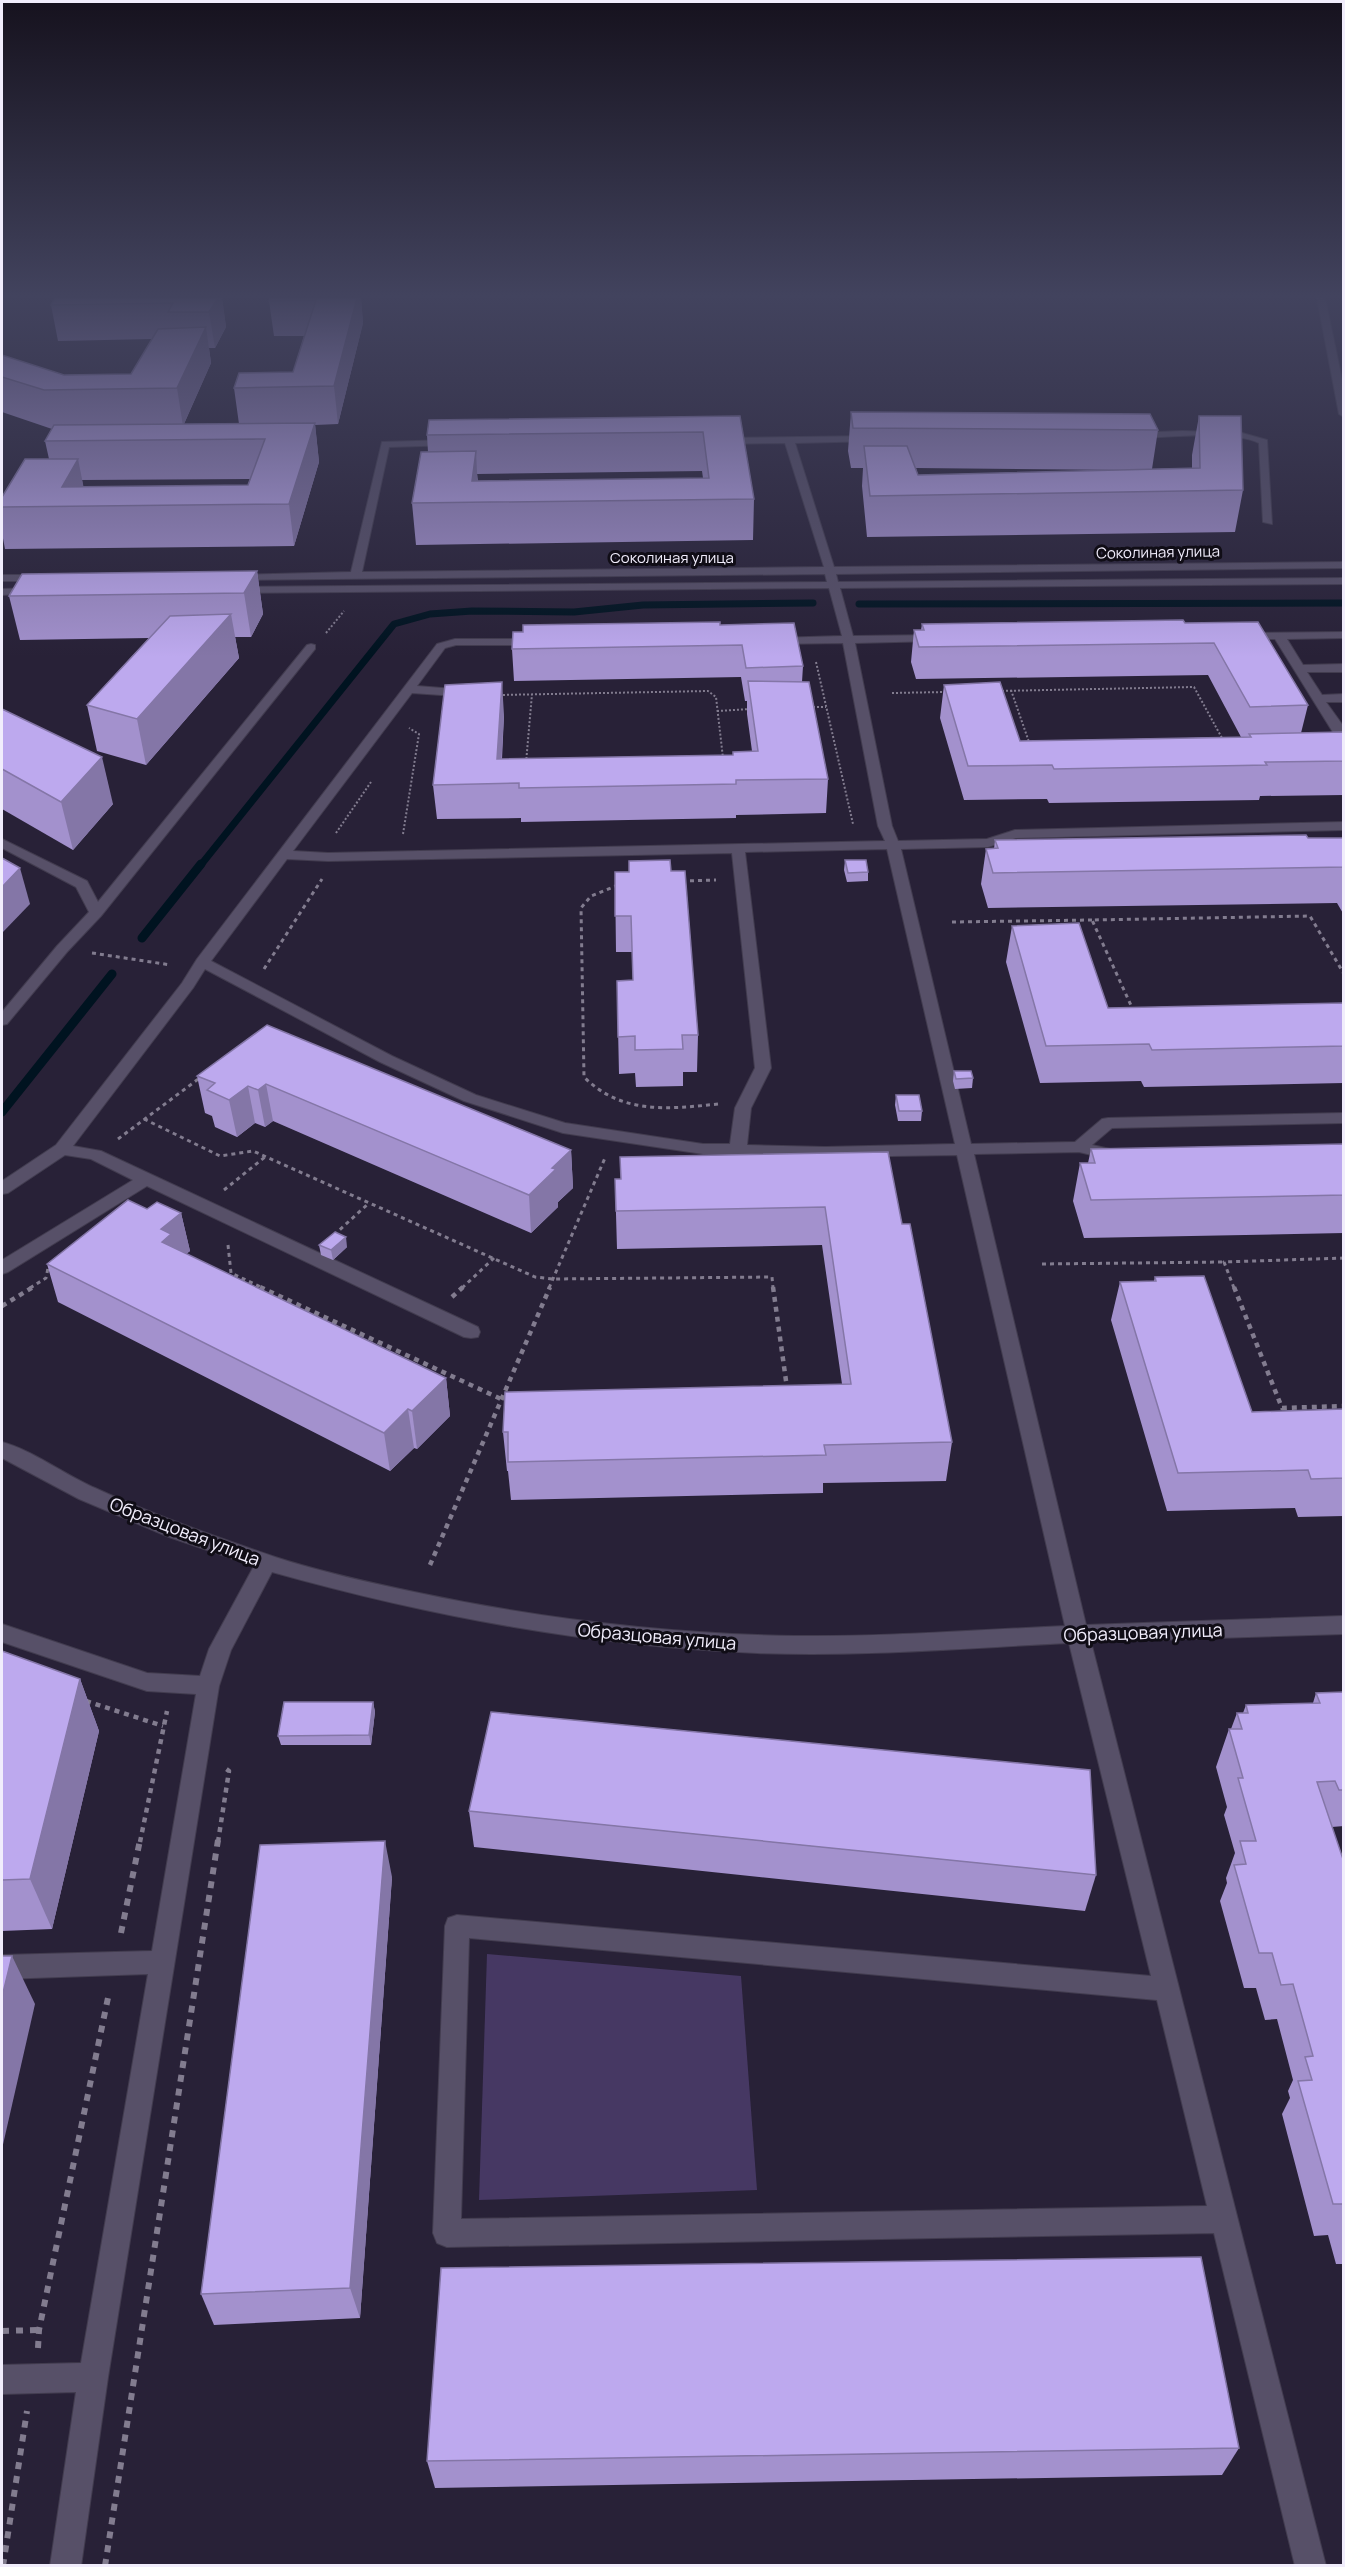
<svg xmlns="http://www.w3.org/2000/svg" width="1345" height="2567" viewBox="0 0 1345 2567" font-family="Manrope,sans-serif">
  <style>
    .green { fill: #463863 }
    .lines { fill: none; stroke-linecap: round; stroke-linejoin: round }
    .stream-far1 { stroke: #001320; stroke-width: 7 }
    .stream { stroke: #001320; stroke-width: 9 }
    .minor-casing { stroke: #423c4f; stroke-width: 2 }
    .path-far3 { stroke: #827c8f; stroke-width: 2; stroke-dasharray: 2 2; stroke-linecap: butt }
    .path-far2 { stroke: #827c8f; stroke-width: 3; stroke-dasharray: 4 4; stroke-linecap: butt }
    .path-far1 { stroke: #827c8f; stroke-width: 4.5; stroke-dasharray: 5 5; stroke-linecap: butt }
    .path { stroke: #827c8f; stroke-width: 6; stroke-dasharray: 7 7; stroke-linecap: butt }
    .minor { fill: #575068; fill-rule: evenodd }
    .wall { fill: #a391cd; fill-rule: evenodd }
    .shaded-wall { fill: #8476a7 }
    .building { fill: #bda9ee; stroke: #8476a7; stroke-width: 1.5 }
    .labels { text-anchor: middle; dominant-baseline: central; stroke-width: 6; stroke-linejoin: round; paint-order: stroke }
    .far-street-label { font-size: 15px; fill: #f1edfc; stroke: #100d16 }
    .street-label { font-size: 18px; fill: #f1edfc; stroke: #100d16 }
  </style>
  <rect width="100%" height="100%" fill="#282137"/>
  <polygon class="green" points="487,1954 741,1976 757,2190 479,2200"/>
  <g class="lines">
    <g class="stream-far1">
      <polyline points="859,604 1344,603"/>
      <polyline points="200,866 394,624 430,614 472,611 574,612 643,605 813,603"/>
    </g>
    <g class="stream">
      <polyline points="142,938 201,864"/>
      <polyline points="2,1112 112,974"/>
    </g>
    <defs>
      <g id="minor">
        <polygon points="1317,298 1325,298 1344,389 1344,417 1339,414"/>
        <path d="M1182,431L1242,433L1267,440L1272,524L1263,522L1259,443C1232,430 1165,437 1134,439L1129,436L1134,433Z"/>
        <path d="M873,436L876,437V441L795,443L834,567L1344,562V568L836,574L838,582L1344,578V584L840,588L853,636L937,635L943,638L937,641L855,643L892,826L898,841L987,839L1015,830L1344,822V830L1016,838L988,847L901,849L971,1144L1075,1142L1102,1119L1108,1118L1344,1113V1123L1112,1128L1092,1145L1119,1151L1121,1155L1119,1159L1113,1160L1079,1152L974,1154L1086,1625L1344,1616V1634L1091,1642L1326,2566H1295L1214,2233L447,2247L437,2243L433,2233L445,1926L448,1918L457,1915L1151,1976L1069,1643C966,1648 861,1657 757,1653C590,1646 433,1617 272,1572L231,1650L219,1686L108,2377L81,2566H50L76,2392L2,2394V2365L81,2363L148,1974L2,1979V1955L152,1951L196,1694L147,1691L2,1642V1624L147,1673L200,1676L209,1649L254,1566L169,1537L79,1499L2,1458V1442C32,1450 65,1475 95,1488C153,1515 214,1536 275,1557C321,1572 371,1583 419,1593C542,1619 669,1634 796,1636C886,1637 975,1630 1065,1626L957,1155L825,1157L703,1154L563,1133L464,1101L380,1062L205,969L193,988L73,1146L101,1151L478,1327L480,1332L478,1337L471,1338L464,1337L147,1186L8,1272L2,1274V1260L133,1180L91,1159L65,1155L8,1193L2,1194V1181L56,1145L182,983L197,959L437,644L455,639H535L541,642L535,645H456L445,648L417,686L467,690L471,691V697L412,693L293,851L328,853L885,841L878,826L843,643L775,644L769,641L775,638L842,636L829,588L237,593L232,590L237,587L827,582L825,574L235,580L230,577L231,575L351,572L382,442L450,440L455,443L453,445L389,447L362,572L824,567L785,443L720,444L715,441L720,438ZM887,849L955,1144L825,1147L747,1145L751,1108L771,1068L745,852ZM732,853L755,1068L735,1108L730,1144H703L565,1123L476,1095L392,1056L211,961L287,859L328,861ZM469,1938L1157,2000L1207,2206L461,2219Z"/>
        <polygon points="2,575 43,575 48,578 43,581 2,581"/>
        <polygon points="36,588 41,591 40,593 2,595 2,589"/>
        <polygon points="1344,632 1344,638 1287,639 1303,665 1344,664 1344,672 1307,672 1322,695 1344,694 1344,702 1326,702 1344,727 1344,735 1334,734 1275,639 1243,639 1237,636 1243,633"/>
        <polygon points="311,644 315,645 315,649 101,916 67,952 7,1024 2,1025 2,1012 57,946 89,912 76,887 2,848 2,839 87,881 98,902 307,645"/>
      </g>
    </defs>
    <use href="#minor" class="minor-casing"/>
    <g class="path-far3">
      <polyline points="326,633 344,611"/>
      <polyline points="816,662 853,824"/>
      <polyline points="1011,690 1030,745"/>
      <polyline points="998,691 1194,687 1223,740"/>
      <polyline points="892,693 945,692"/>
      <polyline points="499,695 708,691 716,697 723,758"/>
      <polyline points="809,707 826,707"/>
      <polyline points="717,711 751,709"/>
      <polyline points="526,763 532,694"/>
      <polyline points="336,833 371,782"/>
      <polyline points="403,834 419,734 409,728"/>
    </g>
    <g class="path-far2">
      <polyline points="682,881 716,880"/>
      <path d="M618,885L591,896L581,908L584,1077C622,1115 669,1109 718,1104"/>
      <polyline points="952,922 1092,920"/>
      <polyline points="92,953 171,965"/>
      <polyline points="264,969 322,879"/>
      <polyline points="1134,1012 1092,920 1310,916 1344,974"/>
      <polyline points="144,1119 220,1156 253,1151 535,1277 553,1279 772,1277 773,1288"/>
      <polyline points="118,1139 201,1077"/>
      <polyline points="224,1190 265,1157"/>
      <polyline points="334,1235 369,1203"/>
      <polyline points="228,1245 231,1273 263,1288"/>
      <polyline points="1042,1264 1224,1262"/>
      <polyline points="30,1288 46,1278 48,1268"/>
      <polyline points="462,1288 494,1258"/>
      <polyline points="549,1288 605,1158"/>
      <polyline points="1234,1288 1224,1262 1344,1258"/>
    </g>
    <g class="path-far1">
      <polyline points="260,1287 501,1399 510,1399"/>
      <polyline points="773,1287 787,1388"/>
      <polyline points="1234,1287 1282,1408 1344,1406"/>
      <polyline points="452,1297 463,1287"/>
      <polyline points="2,1306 33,1287"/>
      <polyline points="430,1565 550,1287"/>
      <polyline points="86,1701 163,1726"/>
      <polyline points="140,1842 167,1711"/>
      <polyline points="218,1842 229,1771 225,1768"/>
    </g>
    <g class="path">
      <polyline points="121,1933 140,1840"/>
      <polyline points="2,2331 39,2330"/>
      <polyline points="38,2348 39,2330 109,1993"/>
      <polyline points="3,2566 27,2411"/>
      <polyline points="105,2566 218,1840"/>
    </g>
    <use href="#minor" class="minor"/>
  </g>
  <g class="wall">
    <path d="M55,298H222L226,327L215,348H209L211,363L184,424H239L234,388L293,372L304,336H274L269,301L361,298L363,323L338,424L315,425L319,462L294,546L5,549L2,533V497L49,459L45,441L52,429L2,412V355L64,375L131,374L152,339L58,341L51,305ZM250,479L248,485L83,487L82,480Z"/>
    <path d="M851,412L1158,430L1152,469L1192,468V455L1199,416L1243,490L1235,532L867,537L862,486L863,468H851L848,451ZM916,468L1125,470L918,475Z"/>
    <path d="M740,416L754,499L753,540L416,545L412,503L428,452L427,435ZM702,471L703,478L478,481L477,474Z"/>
    <polygon points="257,571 263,614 251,637 235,637 239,658 146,765 97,751 87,705 149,638 20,640 9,596"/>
    <polygon points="1185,623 1308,705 1301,733 1344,732 1344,795 1260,796 1259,800 1049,803 1047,799 964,800 940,718 944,685 1020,741 1241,737 1208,675 916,679 911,662 914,630 921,630 922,624"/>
    <polygon points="720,625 803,666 802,682 828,779 826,813 736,815 736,818 521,822 521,818 437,819 433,785 504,715 502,759 733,755 752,751 747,714 747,701 745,701 741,677 514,681 512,649"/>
    <polygon points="2,709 113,804 73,850 2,809"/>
    <polygon points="1308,838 1344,838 1344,915 1337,903 988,908 981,884 986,849 994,849 995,840"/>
    <polygon points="845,860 868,872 868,881 847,882 844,870"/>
    <polygon points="671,871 698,1035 697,1072 683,1072 683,1086 636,1087 635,1073 619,1074 617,981 633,980 632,952 616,952 615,872"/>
    <polygon points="1012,926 1108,1008 1344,1003 1344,1083 1144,1087 1141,1081 1040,1083 1006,962"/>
    <polygon points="267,1025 571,1150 573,1188 558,1202 558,1207 531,1233 273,1121 265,1127 255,1123 237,1137 215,1127 212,1116 205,1113 197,1076"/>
    <polygon points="954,1071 973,1078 972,1088 955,1089 953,1081"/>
    <polygon points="896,1095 922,1111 921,1121 898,1121 895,1105"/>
    <polygon points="1344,1144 1344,1233 1084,1238 1073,1201 1080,1163 1088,1163 1091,1149"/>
    <polygon points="620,1157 902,1224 952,1442 946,1481 823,1483 823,1493 511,1500 508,1471 507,1471 503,1432 842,1384 822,1245 617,1249 615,1179 621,1179"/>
    <polygon points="147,1209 181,1213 190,1251 186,1254 446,1378 450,1416 417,1449 414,1448 390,1471 58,1302 47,1264"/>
    <polygon points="319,1245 347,1247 333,1260 321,1255"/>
    <polygon points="1155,1277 1252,1412 1344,1409 1344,1516 1298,1517 1295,1508 1167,1511 1111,1320 1120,1282 1154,1281"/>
    <polygon points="2,1651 80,1679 99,1731 52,1929 2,1931"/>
    <polygon points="1344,1692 1344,1826 1332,1827 1344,1862 1344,2264 1336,2264 1328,2235 1314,2236 1282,2114 1290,2098 1288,2091 1293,2080 1277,2019 1265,2020 1256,1988 1244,1988 1220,1901 1227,1883 1226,1878 1235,1853 1224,1815 1227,1807 1216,1767 1229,1729 1231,1729 1237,1713 1243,1713 1246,1705 1313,1703 1316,1693"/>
    <polygon points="373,1702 375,1712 371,1745 281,1745 278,1736"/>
    <polygon points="469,1811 1096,1875 1085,1911 474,1847"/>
    <polygon points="392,1877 360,2318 214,2325 201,2294"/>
    <polygon points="1239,2448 1222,2475 435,2488 427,2461"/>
  </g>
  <g class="shaded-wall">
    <polygon points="218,298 222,298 226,327 215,348 209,312"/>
    <polygon points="357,298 361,298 363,323 338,424 334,386"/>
    <polygon points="206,327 211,363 183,426 177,388"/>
    <polygon points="315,423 319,462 294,546 289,504"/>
    <polygon points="476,451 478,492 472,481"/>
    <polygon points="78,459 86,499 62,487"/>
    <polygon points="257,571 263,614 251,637 244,593"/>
    <polygon points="231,614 239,658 146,765 137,719"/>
    <polygon points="502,682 504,715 500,784 497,759"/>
    <polygon points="102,757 113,804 73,850 61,802"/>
    <polygon points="20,868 30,904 2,933 2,887"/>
    <polygon points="266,1084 273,1121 265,1127 258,1090"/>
    <polygon points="248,1086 255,1123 237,1137 229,1100"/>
    <polygon points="571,1150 573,1188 558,1202 558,1207 531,1233 529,1195 552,1168"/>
    <polygon points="181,1213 190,1251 177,1261 162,1242 161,1229"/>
    <polygon points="346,1237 347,1247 333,1260 331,1250"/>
    <polygon points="446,1378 450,1416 417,1449 412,1411"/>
    <polygon points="408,1409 414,1448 390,1471 384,1433"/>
    <polygon points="80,1679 99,1731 52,1929 30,1879"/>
    <polygon points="373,1702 375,1712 371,1745 369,1735"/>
    <polygon points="385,1841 392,1877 360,2318 350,2288"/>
    <polygon points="12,1956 35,2004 2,2149 2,1997"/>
  </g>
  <g class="building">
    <polygon points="55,298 218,298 209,312 168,312 173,303 51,305"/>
    <polygon points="270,298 357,298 334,386 234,388 239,373 293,372 316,300 269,301"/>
    <polygon points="206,327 177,388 44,390 2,377 2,355 64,375 131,374 158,329"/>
    <polygon points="851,412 1150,414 1158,430 853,428"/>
    <polygon points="740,416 754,499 412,503 421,452 476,451 472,481 709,478 703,432 427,435 429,420"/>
    <polygon points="1199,416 1241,416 1243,490 870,496 864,446 907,446 918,475 1200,468"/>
    <polygon points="315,423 289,504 2,507 2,497 25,459 78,459 62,487 248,485 265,439 45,441 54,425"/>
    <polygon points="257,571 244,593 9,596 22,574"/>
    <polygon points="231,614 137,719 87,705 170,616"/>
    <polygon points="1183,620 1185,623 1258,622 1308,705 1250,707 1214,643 919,647 914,630 924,630 922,624"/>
    <polygon points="720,622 720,625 794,623 803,666 746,668 742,645 512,649 513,632 523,632 523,625"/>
    <polygon points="748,681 809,682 828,779 736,780 736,784 519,788 519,783 433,785 445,685 502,682 497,759 733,755 733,752 758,751"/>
    <polygon points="1000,682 1020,741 1251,737 1249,734 1344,732 1344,761 1265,762 1267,765 1054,769 1052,765 968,766 944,685"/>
    <polygon points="2,709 102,757 61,802 2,769"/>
    <polygon points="1306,835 1308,838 1344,838 1344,867 993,873 986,849 998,848 995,840"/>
    <polygon points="2,858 20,868 2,887"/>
    <polygon points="670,860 671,871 685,871 698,1035 682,1035 683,1049 635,1050 635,1036 618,1037 617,981 633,980 631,916 615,916 615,872 629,872 629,861"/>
    <polygon points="845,860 866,860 868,872 848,873"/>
    <polygon points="1079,923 1108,1008 1344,1003 1344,1046 1152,1050 1149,1044 1046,1046 1012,926"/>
    <polygon points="267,1025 571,1150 552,1168 556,1169 529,1195 266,1084 258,1090 248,1086 229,1100 207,1090 215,1083 197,1076"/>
    <polygon points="954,1071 971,1071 973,1078 956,1079"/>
    <polygon points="896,1095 919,1095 922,1111 899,1111"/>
    <polygon points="1344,1144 1344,1195 1091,1200 1080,1163 1095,1163 1091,1149"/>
    <polygon points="888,1152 902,1224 910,1224 952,1442 824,1445 826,1455 508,1462 508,1432 503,1432 505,1392 851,1384 825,1207 616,1211 615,1179 621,1179 620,1157"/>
    <polygon points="128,1200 147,1209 157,1202 181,1213 161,1229 171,1234 162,1242 446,1378 412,1411 408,1409 384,1433 47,1264"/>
    <polygon points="335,1232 346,1237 331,1250 319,1245"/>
    <polygon points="1204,1276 1252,1412 1344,1409 1344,1478 1311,1479 1308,1470 1178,1473 1120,1282 1156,1281 1155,1277"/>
    <polygon points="2,1651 80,1679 30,1879 2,1880"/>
    <polygon points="1344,1692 1344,1790 1339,1790 1335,1781 1317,1782 1344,1862 1344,2204 1333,2204 1298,2081 1312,2080 1305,2057 1313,2056 1293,1984 1281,1985 1272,1953 1259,1953 1234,1865 1246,1864 1240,1841 1256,1841 1238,1778 1243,1778 1229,1729 1242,1729 1237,1713 1248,1713 1246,1705 1320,1703 1316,1693"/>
    <polygon points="284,1702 373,1702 369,1735 278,1736"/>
    <polygon points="491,1712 1090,1770 1096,1875 469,1811"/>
    <polygon points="385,1841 350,2288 201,2294 260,1845"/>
    <polygon points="2,1956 12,1956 2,1997"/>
    <polygon points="1201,2257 1239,2448 427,2461 441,2268"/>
  </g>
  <linearGradient id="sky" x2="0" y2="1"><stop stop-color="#16121e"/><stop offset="0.45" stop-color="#42435e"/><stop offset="1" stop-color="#42435e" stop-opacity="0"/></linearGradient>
  <rect width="1345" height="657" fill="url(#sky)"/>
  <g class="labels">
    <g class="far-street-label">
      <text transform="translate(1158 552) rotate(-1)">Соколиная улица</text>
      <text x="672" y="557">Соколиная улица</text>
    </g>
    <g class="street-label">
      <text transform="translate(185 1531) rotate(21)">Образцовая улица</text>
      <text transform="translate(1143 1632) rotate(-2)">Образцовая улица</text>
      <text transform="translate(657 1636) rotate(5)">Образцовая улица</text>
    </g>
  </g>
  <rect width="1345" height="2567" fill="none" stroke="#f1edfc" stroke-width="6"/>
</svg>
